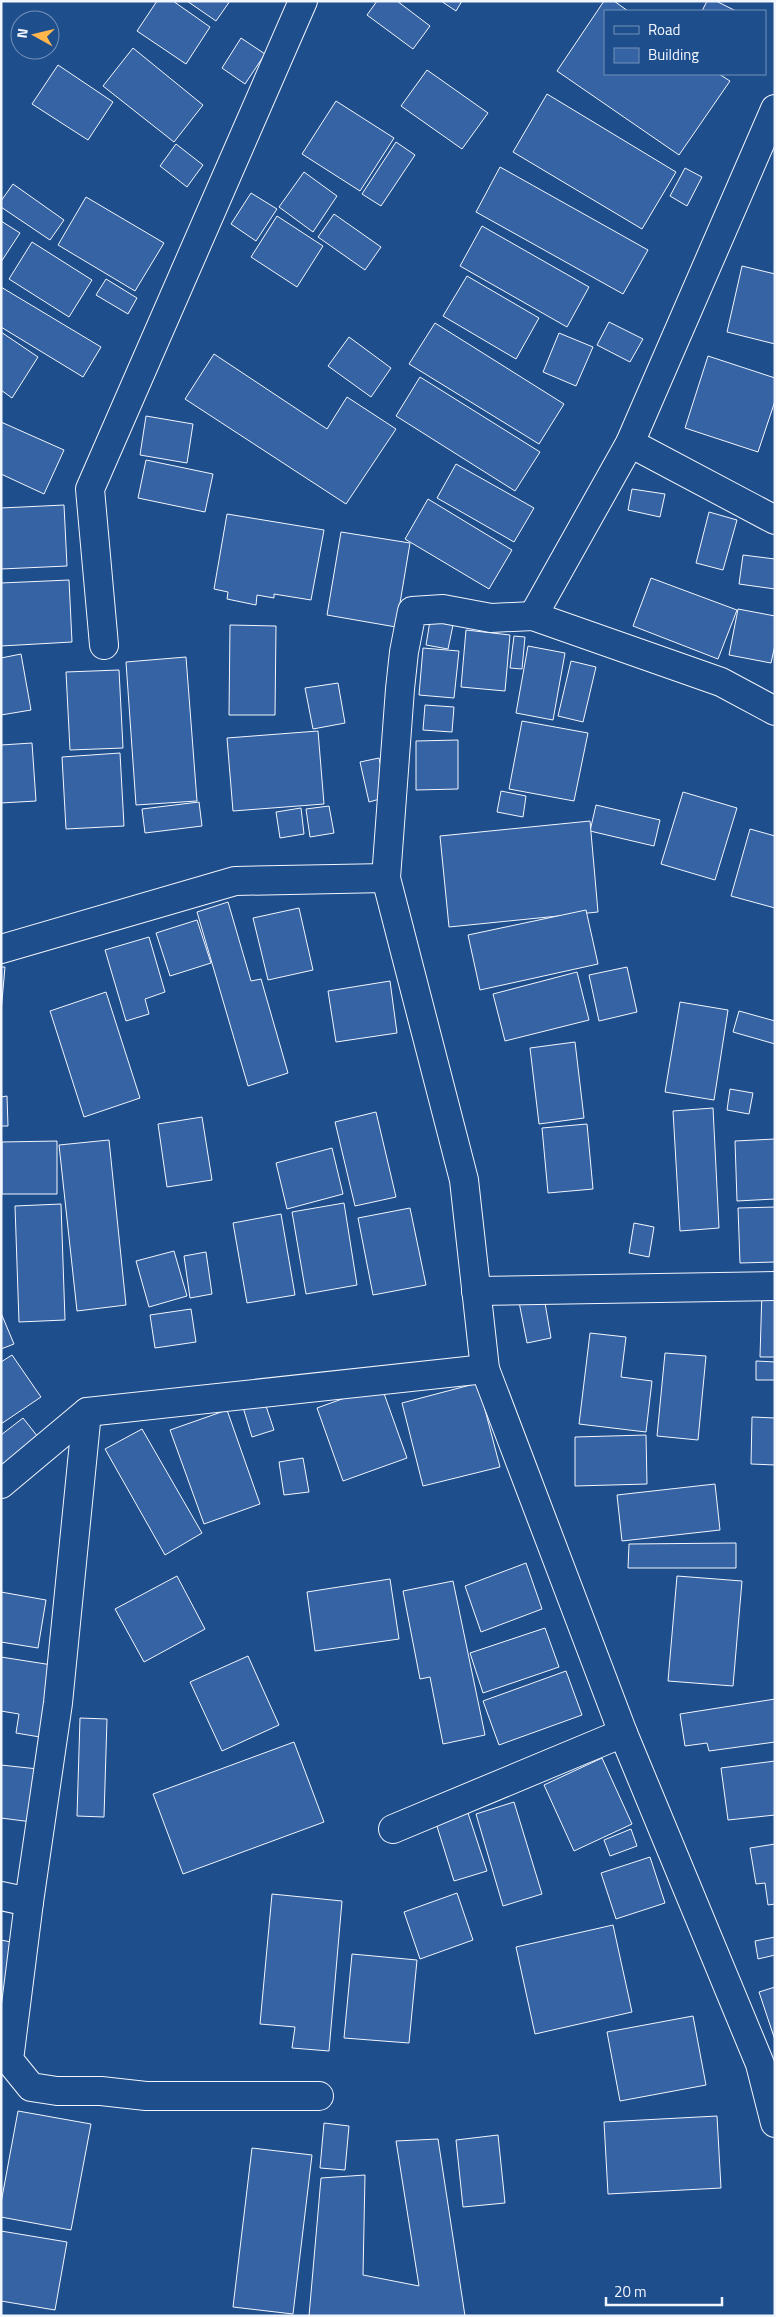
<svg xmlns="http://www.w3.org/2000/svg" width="776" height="2317" viewBox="0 0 776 2317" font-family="'Titillium Web',sans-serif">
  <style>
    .building { fill: #3563a3; stroke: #f2f6ff }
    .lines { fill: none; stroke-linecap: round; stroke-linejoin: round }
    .minor-casing { stroke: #f2f6ff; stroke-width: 30 }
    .minor { stroke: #1f4e8c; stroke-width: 28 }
  </style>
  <rect width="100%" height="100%" fill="#1f4e8c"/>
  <g class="building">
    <polygon points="157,1 173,1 210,27 186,64 137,31"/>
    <polygon points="187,1 230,1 216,21"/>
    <polygon points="377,1 397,1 430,26 413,49 367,15"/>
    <polygon points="441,1 462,1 456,11"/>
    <polygon points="604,1 614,1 628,11 605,11 605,74 719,74 730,81 679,155 557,71"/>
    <polygon points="707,1 716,1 736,11 702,11"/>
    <polygon points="241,38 265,54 245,84 222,68"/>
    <polygon points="133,48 203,105 174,142 103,86"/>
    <polygon points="58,65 113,102 88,140 32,104"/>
    <polygon points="427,70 488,113 462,149 401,106"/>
    <polygon points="547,94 676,172 642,229 513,152"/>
    <polygon points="336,101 394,138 360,191 302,154"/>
    <polygon points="396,142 415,155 381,206 362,194"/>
    <polygon points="176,144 203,165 187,187 160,166"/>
    <polygon points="500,167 648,250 623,294 476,212"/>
    <polygon points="685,168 702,177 687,206 670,196"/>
    <polygon points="304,172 337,196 313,232 279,207"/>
    <polygon points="13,184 64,220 50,240 1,207 1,201"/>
    <polygon points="251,193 277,209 256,241 231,224"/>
    <polygon points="86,197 164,243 135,291 58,245"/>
    <polygon points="334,214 381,247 365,270 318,237"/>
    <polygon points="277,216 323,246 297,287 251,257"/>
    <polygon points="1,221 20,233 1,262"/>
    <polygon points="482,226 589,287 567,327 460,266"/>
    <polygon points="32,242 92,280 69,317 9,279"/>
    <polygon points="742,266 775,274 775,344 727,332"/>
    <polygon points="467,276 539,318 516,359 443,316"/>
    <polygon points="106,279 137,298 128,314 96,295"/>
    <polygon points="1,287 101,347 83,377 1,327"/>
    <polygon points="609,322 643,339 630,362 597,345"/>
    <polygon points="435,323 564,404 539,444 409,364"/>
    <polygon points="1,332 38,357 12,398 1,390"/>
    <polygon points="559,333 593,347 576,386 543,372"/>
    <polygon points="349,337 391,368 371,397 328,366"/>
    <polygon points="214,354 327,429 347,397 396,429 346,504 185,399"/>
    <polygon points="708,356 775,378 775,401 758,452 685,428"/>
    <polygon points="420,377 540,452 515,491 396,416"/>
    <polygon points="146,416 193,424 187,463 140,455"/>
    <polygon points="1,422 64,450 44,494 1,474"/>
    <polygon points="146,460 213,474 205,512 138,498"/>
    <polygon points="456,464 534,508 514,542 437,498"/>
    <polygon points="632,489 665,494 660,517 628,510"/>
    <polygon points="428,499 512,550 489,589 405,539"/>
    <polygon points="64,505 67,566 1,569 1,508"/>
    <polygon points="709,512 737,520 723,570 696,563"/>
    <polygon points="227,514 324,530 311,600 274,594 274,598 257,595 256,605 227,599 228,592 214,589"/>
    <polygon points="341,532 410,543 396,627 327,615"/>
    <polygon points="743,555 775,559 775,589 739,584"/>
    <polygon points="651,578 737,610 718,659 633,626"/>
    <polygon points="69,580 72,642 1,646 1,583"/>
    <polygon points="738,609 775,616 775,645 771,663 729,655"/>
    <polygon points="430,621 453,625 448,649 426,645"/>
    <polygon points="230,625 276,626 275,715 229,715"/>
    <polygon points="466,630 510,635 505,691 461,687"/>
    <polygon points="514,636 525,637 522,669 510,668"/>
    <polygon points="528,646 565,653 553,720 516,713"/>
    <polygon points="423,648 459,651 454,698 419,695"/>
    <polygon points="21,654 31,710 1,715 1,658"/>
    <polygon points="186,657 197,801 136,805 126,662"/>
    <polygon points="571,661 596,667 583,722 558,716"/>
    <polygon points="119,670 123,748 70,750 66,672"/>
    <polygon points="338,683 345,723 313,729 305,688"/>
    <polygon points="425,705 454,707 452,732 423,730"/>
    <polygon points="522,721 588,733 574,801 509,789"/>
    <polygon points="318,731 324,804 233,811 227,738"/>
    <polygon points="458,740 458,789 416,790 416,741"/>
    <polygon points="32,743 36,801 1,803 1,745"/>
    <polygon points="120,753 124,826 66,829 62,757"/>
    <polygon points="379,758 387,797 369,802 360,762"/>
    <polygon points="501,791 526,796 523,817 497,812"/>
    <polygon points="683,792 737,808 715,880 661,864"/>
    <polygon points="199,802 202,826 145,833 142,809"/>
    <polygon points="596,805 660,820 654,846 590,831"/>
    <polygon points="329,806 334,833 310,837 306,809"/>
    <polygon points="301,808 304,834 280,838 276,812"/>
    <polygon points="590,821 598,912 449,927 440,836"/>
    <polygon points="750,829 775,836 775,908 731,896"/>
    <polygon points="228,902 251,981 261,979 288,1073 248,1086 197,912"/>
    <polygon points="299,908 313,970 268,980 253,918"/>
    <polygon points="586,910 598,964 480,990 468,935"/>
    <polygon points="197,920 211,963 170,976 156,933"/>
    <polygon points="149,937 165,992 145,999 149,1014 126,1021 105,950"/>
    <polygon points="1,967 5,967 1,1012"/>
    <polygon points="627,967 637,1012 599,1021 589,975"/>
    <polygon points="577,972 589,1020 505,1041 493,994"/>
    <polygon points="390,981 397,1033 336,1042 328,991"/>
    <polygon points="106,992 140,1098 84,1117 50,1011"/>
    <polygon points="680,1002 728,1010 714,1100 665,1092"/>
    <polygon points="739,1011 775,1021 775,1044 733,1032"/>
    <polygon points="575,1042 584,1118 539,1124 530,1048"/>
    <polygon points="730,1089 753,1093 749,1114 727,1110"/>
    <polygon points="7,1096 8,1126 1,1126 1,1097"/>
    <polygon points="713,1108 719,1228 680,1231 673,1111"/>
    <polygon points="376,1112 396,1197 355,1206 335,1122"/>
    <polygon points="202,1117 212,1180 167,1187 158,1124"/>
    <polygon points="587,1124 593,1189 548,1193 542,1128"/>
    <polygon points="775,1139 775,1199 737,1201 735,1141"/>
    <polygon points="109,1140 126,1305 77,1311 59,1145"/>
    <polygon points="57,1141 57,1194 2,1194 2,1142"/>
    <polygon points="332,1148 343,1194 287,1209 276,1163"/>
    <polygon points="344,1203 357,1285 306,1294 292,1212"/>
    <polygon points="61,1204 65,1320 19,1322 15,1206"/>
    <polygon points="775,1207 775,1262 740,1263 738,1208"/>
    <polygon points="410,1208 426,1285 373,1295 358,1218"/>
    <polygon points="281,1214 295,1295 247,1303 233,1223"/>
    <polygon points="634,1223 654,1227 649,1257 629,1253"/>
    <polygon points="174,1251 187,1296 149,1307 136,1261"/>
    <polygon points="206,1252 212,1294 190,1298 184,1256"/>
    <polygon points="762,1290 775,1290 775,1357 760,1357"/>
    <polygon points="544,1297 551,1338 527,1343 519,1302"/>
    <polygon points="191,1309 196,1342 155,1348 150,1315"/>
    <polygon points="1,1313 14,1344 1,1349"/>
    <polygon points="590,1333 626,1337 621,1377 652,1381 646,1432 579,1424"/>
    <polygon points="665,1353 706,1356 698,1440 657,1436"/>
    <polygon points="12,1355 41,1397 1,1424 1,1362"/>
    <polygon points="756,1361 775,1362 775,1380 756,1380"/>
    <polygon points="478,1383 500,1467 423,1486 402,1403"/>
    <polygon points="381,1385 407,1458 343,1481 317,1408"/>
    <polygon points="263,1397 274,1430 252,1437 242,1404"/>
    <polygon points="227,1410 260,1504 204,1524 170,1430"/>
    <polygon points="752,1417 775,1418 775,1465 751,1464"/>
    <polygon points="23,1418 38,1437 1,1467 1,1435"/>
    <polygon points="142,1429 202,1533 165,1555 105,1449"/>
    <polygon points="646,1435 647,1484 575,1486 575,1437"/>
    <polygon points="303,1458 309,1492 284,1495 279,1462"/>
    <polygon points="715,1484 720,1530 622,1541 617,1495"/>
    <polygon points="736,1543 736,1568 628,1568 629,1544"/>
    <polygon points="526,1563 542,1609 481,1632 465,1586"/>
    <polygon points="177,1576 205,1629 144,1662 115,1609"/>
    <polygon points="677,1576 742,1581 733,1686 668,1681"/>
    <polygon points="390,1579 399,1639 315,1651 307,1592"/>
    <polygon points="453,1581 485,1735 443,1744 430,1677 420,1679 403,1591"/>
    <polygon points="1,1592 46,1600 38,1648 1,1642"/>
    <polygon points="545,1628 559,1667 483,1693 470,1653"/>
    <polygon points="248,1656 279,1725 222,1751 190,1682"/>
    <polygon points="1,1657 52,1665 40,1737 16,1733 19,1714 1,1711"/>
    <polygon points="566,1671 582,1715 499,1745 483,1701"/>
    <polygon points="775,1699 775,1742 709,1751 707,1743 685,1746 680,1714"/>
    <polygon points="80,1718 107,1719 104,1817 77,1816"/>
    <polygon points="294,1742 324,1822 183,1874 153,1794"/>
    <polygon points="602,1758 632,1824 574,1851 544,1785"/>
    <polygon points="775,1761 775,1815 728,1820 721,1768"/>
    <polygon points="1,1765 38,1769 32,1822 1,1818"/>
    <polygon points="514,1802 542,1894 503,1906 476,1814"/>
    <polygon points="467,1810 487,1871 454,1881 435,1820"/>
    <polygon points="631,1829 637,1846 610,1856 604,1840"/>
    <polygon points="775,1844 775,1904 768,1905 765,1883 756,1884 750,1848"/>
    <polygon points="650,1857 665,1903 616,1919 601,1873"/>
    <polygon points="457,1893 473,1940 420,1959 404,1912"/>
    <polygon points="272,1894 342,1901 329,2051 292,2048 295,2027 260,2024"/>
    <polygon points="613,1925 632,2012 535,2034 516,1947"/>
    <polygon points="775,1937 775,1955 758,1959 755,1941"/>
    <polygon points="1,1940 16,1943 1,2017"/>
    <polygon points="352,1954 417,1960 409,2043 344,2038"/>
    <polygon points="775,1987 775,2040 759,1992"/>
    <polygon points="693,2016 706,2085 620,2101 607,2032"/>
    <polygon points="18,2111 91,2124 71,2230 1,2217 1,2203"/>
    <polygon points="717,2116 721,2188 608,2194 604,2122"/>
    <polygon points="324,2123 349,2126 345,2170 320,2168"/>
    <polygon points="498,2135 505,2203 463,2207 456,2140"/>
    <polygon points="438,2139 465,2316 309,2316 321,2178 365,2175 363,2275 419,2286 396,2141"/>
    <polygon points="252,2148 312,2155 293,2314 233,2307"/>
    <polygon points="1,2231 67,2242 55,2310 1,2301"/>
  </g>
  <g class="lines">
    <defs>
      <g id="minor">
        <polyline points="630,443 775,520"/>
        <polyline points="533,616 630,443 775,109"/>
        <polyline points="104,645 90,489 303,1"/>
        <polyline points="775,711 721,682 533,616 491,618 443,609 412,611 404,652 400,689 386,878 464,1180 485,1369 623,1733 760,2064 775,2123"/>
        <polyline points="1,949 235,881 386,878"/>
        <polyline points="476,1291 775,1286"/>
        <polyline points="87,1412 58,1703 29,1902 9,2060 31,2087 57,2091 101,2091 146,2096 319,2096"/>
        <polyline points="1,1484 87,1412 485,1369"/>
        <polyline points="393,1829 623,1733"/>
        <polyline points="1,1896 29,1902"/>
      </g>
    </defs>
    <use href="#minor" class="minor-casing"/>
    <use href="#minor" class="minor"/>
  </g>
  <rect width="776" height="2317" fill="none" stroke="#f2f6ff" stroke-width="5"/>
  <rect x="604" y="10" width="162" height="65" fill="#1f4e8c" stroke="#7391ba"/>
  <rect x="614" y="26" width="25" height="8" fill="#1f4e8c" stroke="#7391ba"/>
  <text x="648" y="35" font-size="15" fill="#f2f6ff">Road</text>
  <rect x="614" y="48" width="25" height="15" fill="#3563a3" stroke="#7391ba"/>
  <text x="648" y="60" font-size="15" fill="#f2f6ff">Building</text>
  <g transform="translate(35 35) rotate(278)"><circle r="24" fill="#1f4e8c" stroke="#7391ba"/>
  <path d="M0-4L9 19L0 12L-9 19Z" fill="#ffb74d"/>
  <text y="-8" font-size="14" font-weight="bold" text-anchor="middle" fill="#f2f6ff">N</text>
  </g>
  <path d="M606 2297v8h116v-8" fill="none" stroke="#f2f6ff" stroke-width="2.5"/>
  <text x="614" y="2297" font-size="15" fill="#f2f6ff" stroke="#1f4e8c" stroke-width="4" paint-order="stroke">20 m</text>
</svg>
